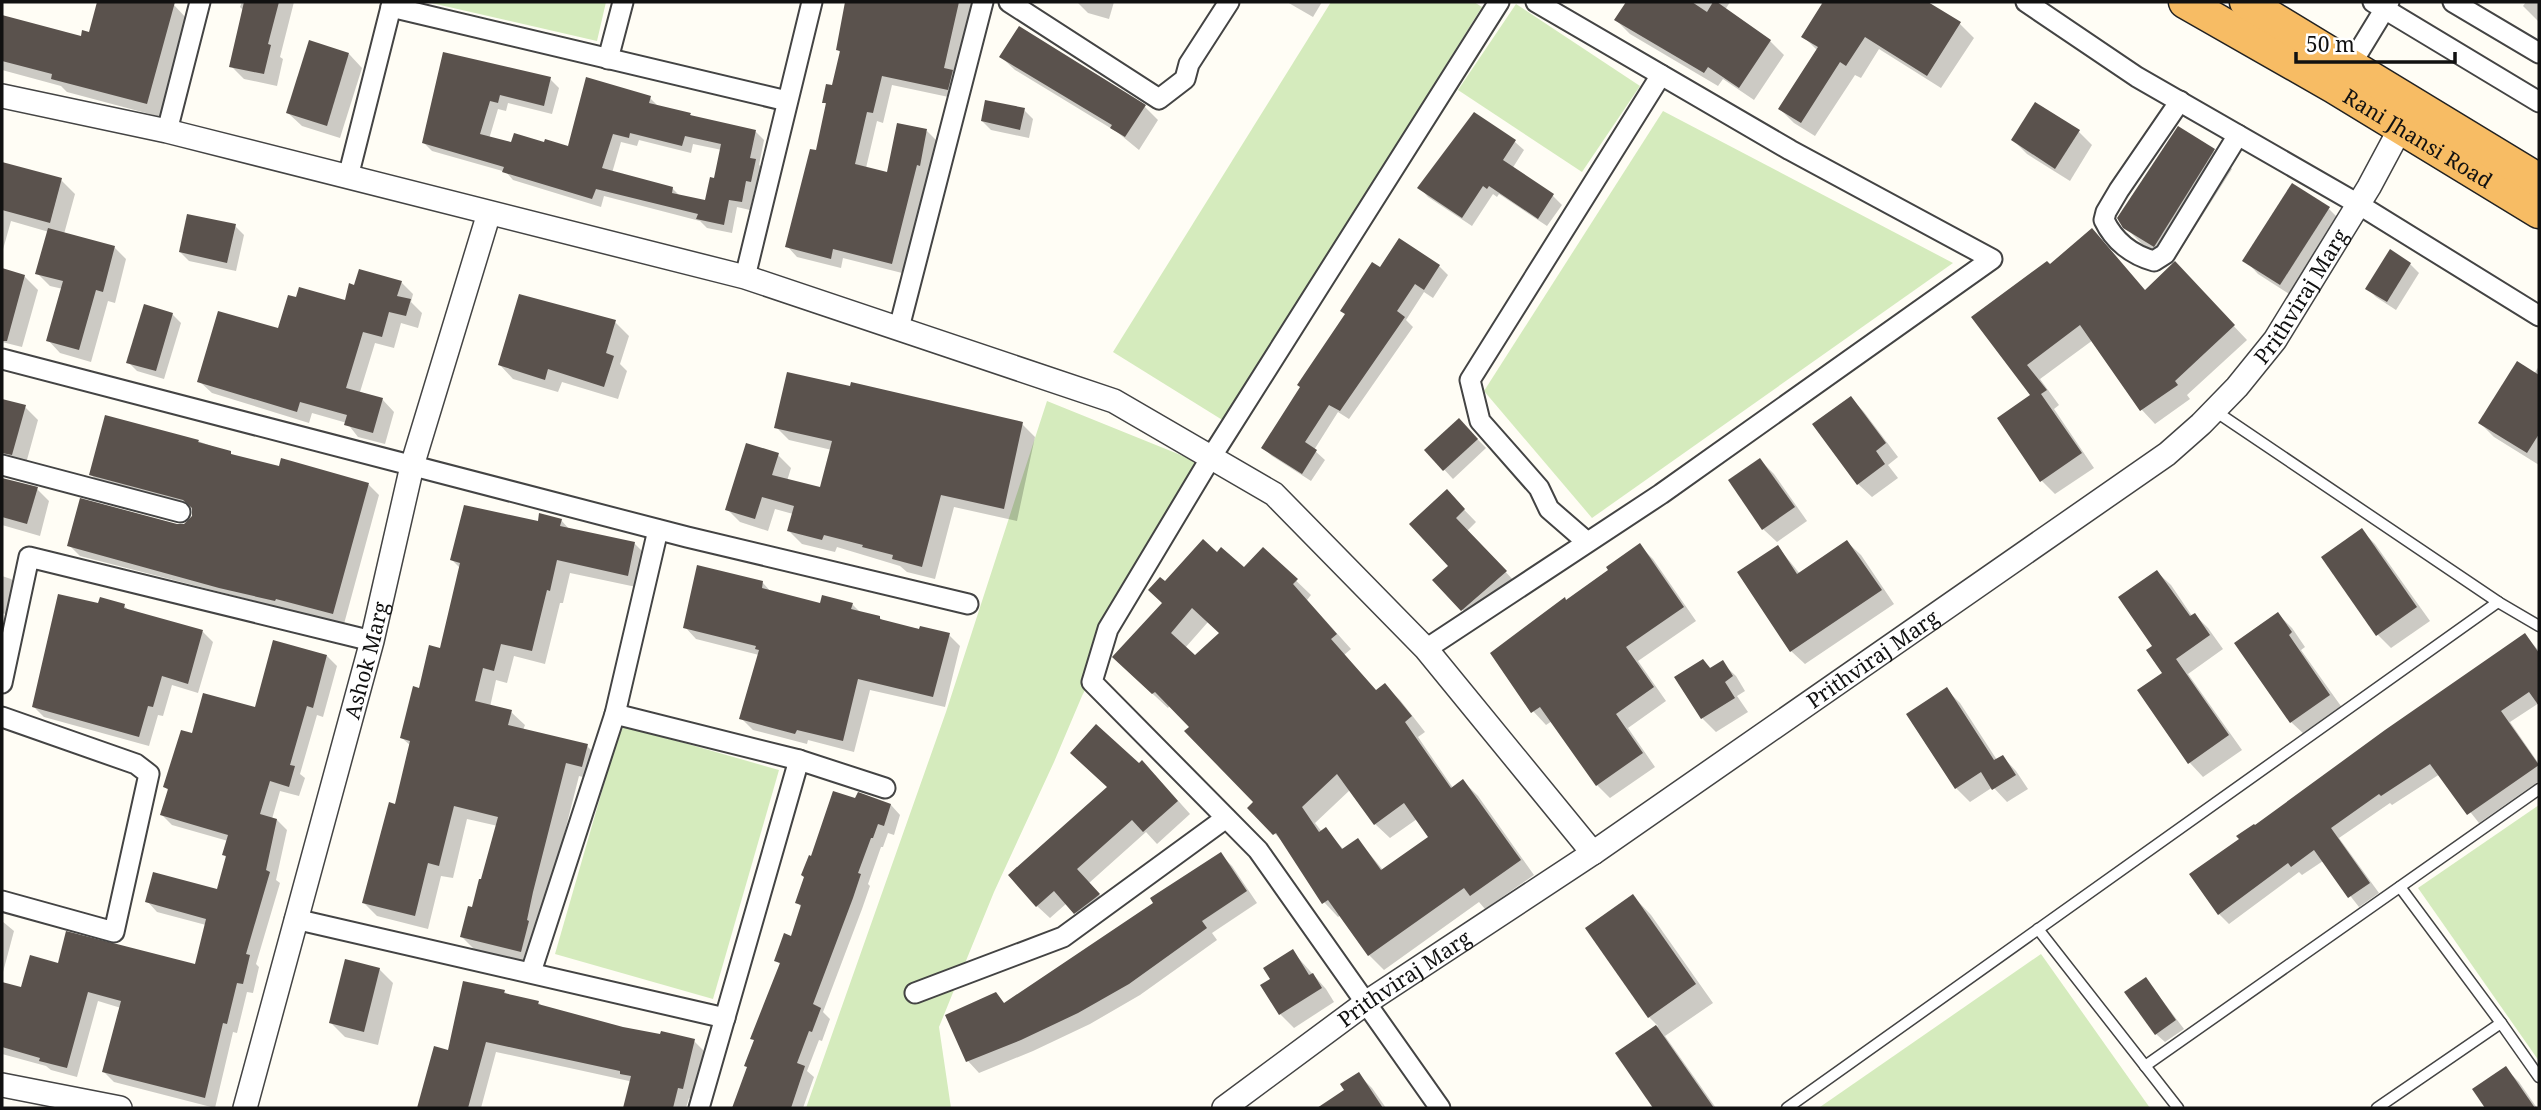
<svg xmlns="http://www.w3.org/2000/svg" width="2541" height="1110" viewBox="0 0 2541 1110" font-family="'Noto Serif',serif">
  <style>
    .green { fill: #d5ebbd }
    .shadow { fill: #0003; fill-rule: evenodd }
    .building { fill: #5a524d; fill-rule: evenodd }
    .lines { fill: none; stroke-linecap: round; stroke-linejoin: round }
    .service-casing { stroke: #444; stroke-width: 13 }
    .minor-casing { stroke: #444; stroke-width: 23 }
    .tertiary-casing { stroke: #444; stroke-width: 26 }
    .trunk-casing { stroke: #222; stroke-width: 35 }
    .service { stroke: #fff; stroke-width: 10 }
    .minor { stroke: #fff; stroke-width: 19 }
    .tertiary { stroke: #fff; stroke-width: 23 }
    .trunk { stroke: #f7bc64; stroke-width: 32 }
    .labels { text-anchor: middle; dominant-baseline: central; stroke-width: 7; stroke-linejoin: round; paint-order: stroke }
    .street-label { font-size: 21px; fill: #111; stroke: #fff }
  </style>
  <rect width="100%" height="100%" fill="#fffdf5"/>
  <g class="green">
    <polygon points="427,2 606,2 597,41"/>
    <polygon points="1331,2 1474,2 1482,7 1224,421 1113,352"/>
    <polygon points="1516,4 1640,86 1582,172 1458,90"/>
    <polygon points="1663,111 1953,263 1592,518 1484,391"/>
    <polygon points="1047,401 1198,462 1082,696 1054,762 994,892 939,1027 951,1108 806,1108 946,712"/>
    <polygon points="621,725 779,770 713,999 555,954"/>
    <polygon points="2539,805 2539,1061 2418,888"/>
    <polygon points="2041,954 2150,1108 1821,1108 1820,1107"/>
  </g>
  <g class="shadow">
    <polygon points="99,2 159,2 174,5 187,19 161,117 67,92 61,86 2,70 2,17 82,38 91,34"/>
    <polygon points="242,2 294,2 280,57 283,59 277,86 244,79 231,66 244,11 240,7"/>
    <polygon points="846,2 972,2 955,75 958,99 892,85 883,123 877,121 866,168 888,174 927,131 937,141 902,273 843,258 841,268 797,257 787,246 817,152 828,106 824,102 834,87 841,53 838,50"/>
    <polygon points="1077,2 1114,2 1109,19 1088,13"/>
    <polygon points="1287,2 1322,2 1313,17"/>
    <polygon points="1628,2 1730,2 1725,10 1770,41 1784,55 1754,100 1723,79 1718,86 1630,34 1616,20"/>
    <polygon points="1818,2 1925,2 1960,24 1974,38 1941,88 1879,49 1861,78 1855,75 1815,136 1794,123 1780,109 1818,51 1803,36 1823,5"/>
    <polygon points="2526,2 2539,2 2539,22 2523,6"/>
    <polygon points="349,54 362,68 340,138 302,126 288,113"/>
    <path d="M444,54L550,79L559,88L552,114L508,103L506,111L498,109L489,139L513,144L570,148L650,98L659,107L690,115L693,118L756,132L764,140L759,165L764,169L760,189L755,188L750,210L737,207L732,233L707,228L700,221L604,196L601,207L513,180L506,172L432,151L424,143ZM639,140L691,153L693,144L722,150L715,180L706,202L681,197L672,188L612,173L621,142L637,146Z"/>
    <polygon points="1001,57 1144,106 1158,120 1139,150 1117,132 1015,70"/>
    <polygon points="1024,110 1033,119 1029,138 991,130 982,121"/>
    <polygon points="1474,114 1515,142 1524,150 1512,169 1553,196 1562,205 1547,226 1499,194 1497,197 1493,194 1472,226 1428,197 1420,188"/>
    <polygon points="2079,132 2092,145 2070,181 2027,154 2013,140"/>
    <polygon points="2214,151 2232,169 2173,262 2247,340 2187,395 2190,399 2155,424 2142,410 2093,340 2040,379 2059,405 2054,409 2094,468 2055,494 2042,481 2032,395 1974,317 2146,291 2174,265 2144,246 2125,227"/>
    <polygon points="2,163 61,180 75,194 64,234 114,247 126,259 115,303 108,301 91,362 60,353 48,340 63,289 50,286 37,273 49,232 11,221 2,253"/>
    <polygon points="2329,209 2342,222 2294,297 2258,274 2245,260"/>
    <polygon points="235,226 244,235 236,271 189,261 180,252"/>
    <polygon points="1400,241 1439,266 1448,275 1433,298 1424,292 1406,320 1413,327 1349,419 1338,412 1314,450 1325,460 1311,481 1272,456 1263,448"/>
    <polygon points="2410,264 2419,273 2396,310 2376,297 2367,288"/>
    <polygon points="2,270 24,276 38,290 22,347 2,342"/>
    <polygon points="401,282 413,294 411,302 422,313 418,328 401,323 394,348 375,343 360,392 382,399 394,412 385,444 358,437 347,423 312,413 309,423 212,393 199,381 280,330 346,302"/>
    <polygon points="172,314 181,323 164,379 137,371 128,362"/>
    <polygon points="615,322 629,336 620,364 627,371 618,399 562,382 558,392 513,379 500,365"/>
    <polygon points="2539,366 2539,465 2494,437 2480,423 2534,374"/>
    <polygon points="1851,398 1864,412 1898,457 1888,465 1898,478 1872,497 1858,484"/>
    <polygon points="2,401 25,407 38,420 25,467 3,474 2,479 37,489 49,501 40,536 2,525"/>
    <polygon points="1459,420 1486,448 1453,479 1426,450"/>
    <polygon points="1022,424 1035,437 1017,521 954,507 935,579 907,572 900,566 837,547 835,552 802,544 789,531 793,514 775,509 768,531 740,522 727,509 778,455 791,468 787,481 821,489 832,450 789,440 776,427"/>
    <polygon points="198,441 230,453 234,456 280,469 369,485 379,495 344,624 80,556 69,545 185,525 193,516 193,510 102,485 91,475"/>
    <polygon points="1760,460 1774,474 1807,521 1777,542 1763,529"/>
    <polygon points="1447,492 1476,522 1467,531 1517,584 1474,622 1435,580 1450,566"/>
    <polygon points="561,520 570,530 634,543 648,557 641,588 570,573 563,603 560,603 545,664 514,656 507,683 496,680 490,707 511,712 525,725 523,730 587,746 600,759 595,780 579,776 546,906 534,965 475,950 462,937 473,909 498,826 467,819 453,878 441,876 428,929 377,916 364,903 396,806 411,746 402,738 420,690 441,650 460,568 452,560 539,523"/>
    <polygon points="2361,530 2375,544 2430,621 2391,648 2378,635 2323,557"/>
    <polygon points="1847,542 1861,555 1894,604 1805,664 1791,651 1778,547 1800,574"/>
    <polygon points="1639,545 1653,559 1696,621 1638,661 1666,701 1628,728 1655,767 1610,798 1597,785 1552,721 1546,725 1533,711 1567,601 1611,571"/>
    <path d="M1263,549L1311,595L1307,600L1351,649L1344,655L1377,692L1385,686L1400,700L1425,732L1418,737L1453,788L1463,781L1478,796L1534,875L1485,909L1479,902L1384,970L1369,955L1341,915L1338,917L1324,902L1287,846L1250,808L1256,802L1170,705L1168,708L1129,672L1164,604L1165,584L1217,554L1244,569ZM1208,622L1220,633L1195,657L1185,648ZM1351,789L1375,824L1390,838L1417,819L1430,837L1383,870L1358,840L1344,850L1326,830L1322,832L1315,823Z"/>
    <polygon points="2157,572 2171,585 2192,616 2195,615 2208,628 2223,649 2188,674 2242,750 2203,777 2190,763 2139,691 2164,673 2155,647"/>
    <polygon points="2,576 11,579 24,592 18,618 2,613"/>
    <polygon points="763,583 772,593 821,605 852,604 861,613 880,618 884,622 949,635 960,646 945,707 870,690 854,752 808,740 807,744 753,730 741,718 759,655 696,639 685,627"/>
    <polygon points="99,605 124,606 130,611 203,632 213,642 198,693 172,685 163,716 158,715 149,746 44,717 34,707"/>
    <polygon points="2278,614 2292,628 2305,647 2301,650 2343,709 2305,735 2291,722"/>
    <polygon points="2525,635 2539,651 2539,703 2510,722 2539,764 2539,781 2479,823 2440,774 2392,805 2390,803 2339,838 2379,893 2359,907 2323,861 2302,875 2299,872 2229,924 2219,914 2241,840 2254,826"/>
    <polygon points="327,656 337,666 323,717 317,715 300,774 305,778 299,796 280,791 272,819 277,820 287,830 276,880 280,883 256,964 259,967 253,993 247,992 237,1033 233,1032 215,1108 114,1082 104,1072 121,1008 98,1001 77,1077 51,1070 46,1066 2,1054 2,984 22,990 59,965 196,967 206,925 157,912 147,901 218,892 227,858 224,855 228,841 172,825 162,815 169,791 165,787 193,735 256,710"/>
    <polygon points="1703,661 1712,669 1722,663 1736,676 1745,691 1737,696 1748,712 1716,732 1702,718 1676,678"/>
    <polygon points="1947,690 1960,703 1997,760 2003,757 2016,771 2028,789 2007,802 1993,787 1970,802 1956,788 1908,715"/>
    <polygon points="1155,775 1190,814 1157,844 1146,832 1089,883 1111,908 1088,925 1067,903 1050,918 1037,906"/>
    <polygon points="856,801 891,805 900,815 894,835 888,833 883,847 881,847 868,884 870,886 862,909 823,1012 830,1019 822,1041 819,1040 807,1071 814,1077 803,1108 734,1108 749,1068 755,1041 752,1038 781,965 776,960 792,938 802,908 797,902 812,858"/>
    <polygon points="1221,855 1232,866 1257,903 1212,933 1217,940 1140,995 1090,1024 1033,1051 979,1073 968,1061 947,1016 1005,1004 1156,903"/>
    <polygon points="1633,896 1651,915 1713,1003 1665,1036 1716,1108 1655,1108 1617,1054 1658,1026 1649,1017"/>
    <polygon points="2,921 14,931 2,976"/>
    <polygon points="1293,952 1326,989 1334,1002 1294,1028 1280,1014 1272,980"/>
    <polygon points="379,969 393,983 378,1045 345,1037 331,1023"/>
    <polygon points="2146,979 2184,1029 2165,1042 2156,1034"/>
    <polygon points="504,991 508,995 538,1002 543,1007 623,1028 694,1041 705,1052 694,1099 689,1098 686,1108 625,1108 631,1083 629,1081 496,1052 481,1108 419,1108 435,1048 449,1052"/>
    <polygon points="2505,1068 2519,1082 2537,1108 2487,1108 2474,1090"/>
    <polygon points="1358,1074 1372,1088 1386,1108 1325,1108 1323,1106 1347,1091"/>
  </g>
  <g class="building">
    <polygon points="97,2 175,2 147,104 51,79 52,74 2,61 2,15 81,36 82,30 89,32"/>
    <polygon points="244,2 279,2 268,44 271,45 264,74 229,67"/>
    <polygon points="845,2 959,2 944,68 953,70 948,90 882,76 873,113 867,112 855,164 887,172 897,123 927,129 920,166 917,165 892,264 833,249 831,259 785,247 810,149 816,150 826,103 822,103 826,84 832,85 840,51 836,50"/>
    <polygon points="1626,2 1692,2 1707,12 1713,2 1717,2 1771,40 1739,88 1708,67 1704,73 1614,20"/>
    <polygon points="1823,2 1928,2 1961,22 1927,76 1865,37 1846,66 1840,62 1801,123 1778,109 1818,47 1801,37"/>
    <polygon points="1019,26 1146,105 1125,137 1110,128 1112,125 999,57"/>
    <polygon points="309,40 349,53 327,126 286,113"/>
    <path d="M443,52L551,77L544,106L500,95L498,103L490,101L480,134L511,142L514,133L544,142L545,139L568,146L586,77L651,96L649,103L691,113L690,115L756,130L750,158L756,159L751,182L746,181L742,202L729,200L724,225L696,219L698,214L596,189L592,199L502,172L504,167L422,143ZM630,133L682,146L685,136L721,144L714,178L710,177L705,200L672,193L673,187L602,168L613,134L629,138Z"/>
    <polygon points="985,100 1025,108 1020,130 981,121"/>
    <polygon points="2035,102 2080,130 2055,169 2011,140"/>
    <polygon points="1474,112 1516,140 1503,160 1554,194 1538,219 1489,186 1487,189 1483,186 1462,218 1417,188"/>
    <polygon points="2178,126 2215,149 2154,247 2123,228 2117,218"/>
    <polygon points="2,162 62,178 50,223 2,210"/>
    <polygon points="2292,183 2330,207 2280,285 2242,261"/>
    <polygon points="187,214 236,224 227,263 179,252"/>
    <polygon points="48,228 115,246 103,292 96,290 79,350 46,341 63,281 35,274"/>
    <polygon points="2092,228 2145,290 2175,261 2235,325 2175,381 2178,385 2140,411 2080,325 2027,365 2047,390 2041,394 2082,453 2040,482 1997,418 2030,395 1971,317 2047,261 2050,264"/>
    <polygon points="1399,238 1440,265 1424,290 1415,284 1397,311 1405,317 1340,411 1329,405 1305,442 1317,450 1302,474 1261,448 1300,387 1297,385 1345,314 1340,311 1372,262 1380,267"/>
    <polygon points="2390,249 2411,263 2387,302 2365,289"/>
    <polygon points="2,268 25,275 7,341 2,341"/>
    <polygon points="359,269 402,281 397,296 411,299 406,316 389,312 382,337 363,332 346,388 383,398 373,433 344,425 347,415 300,402 297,412 197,382 218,311 278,328 288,295 296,297 299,287 345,300 349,283 354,285"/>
    <polygon points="519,294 616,320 606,353 614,356 604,387 548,369 545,380 498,365"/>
    <polygon points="144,304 173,313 156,371 126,363"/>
    <polygon points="2517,361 2539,375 2539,434 2527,453 2478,423"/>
    <polygon points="787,372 850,386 851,382 1023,422 1004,509 941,495 922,567 892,559 893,555 862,547 863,545 824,535 822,540 787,531 794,506 762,497 755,519 725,510 746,443 779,453 772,475 820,487 832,441 774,428"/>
    <polygon points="1851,396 1886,443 1876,451 1885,464 1857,485 1812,424"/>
    <polygon points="2,399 26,405 12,455 2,453"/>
    <polygon points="105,415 199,440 198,442 231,451 231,454 279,466 281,458 369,483 333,614 276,599 275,601 219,588 67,546 80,498 177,524 184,524 192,516 192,508 183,500 89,475"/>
    <polygon points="1459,418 1478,439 1443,471 1424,450"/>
    <polygon points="1760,458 1795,507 1762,530 1728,480"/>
    <polygon points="2,478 38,487 27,524 2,517"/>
    <polygon points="1447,489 1465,509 1456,518 1507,571 1461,611 1432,580 1448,566 1409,524"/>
    <polygon points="464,505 538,521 539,513 562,519 560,526 635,542 628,576 557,560 550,591 547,590 532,651 501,644 494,671 483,668 475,701 512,710 508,725 588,744 582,767 566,763 533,892 527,920 529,921 521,952 460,937 468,906 472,907 479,879 481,879 498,817 454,806 439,866 428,863 415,916 362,903 389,802 395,804 410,741 400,738 413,686 419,688 429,645 440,648 460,563 450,560"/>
    <polygon points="2362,528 2417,607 2376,636 2321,557"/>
    <path d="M1203,539L1217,552L1221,547L1244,567L1263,547L1298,579L1293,584L1337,634L1331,639L1376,690L1385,683L1412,716L1405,722L1451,788L1463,779L1521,860L1470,896L1464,888L1368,956L1328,900L1322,904L1276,833L1273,835L1247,808L1253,802L1184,731L1189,727L1155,692L1152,694L1112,657L1162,603L1148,590L1160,577L1165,581ZM1192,608L1219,633L1195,655L1171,633ZM1337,774L1374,825L1404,803L1428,837L1381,870L1358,838L1342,849L1326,827L1319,832L1302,807Z"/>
    <polygon points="1847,540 1882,590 1790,652 1737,572 1778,545 1797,574"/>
    <polygon points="1640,543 1684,607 1626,647 1654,687 1616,714 1643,753 1596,786 1540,707 1531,713 1490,653 1565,597 1566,600 1608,570 1606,567"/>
    <polygon points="697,565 763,581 762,588 820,603 822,595 853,603 851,609 880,616 880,619 919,629 920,626 950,633 933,697 858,679 843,741 797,730 795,734 739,719 759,650 755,649 756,646 683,628"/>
    <polygon points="2157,570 2190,616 2195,613 2210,635 2176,659 2229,735 2188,764 2137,690 2162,673 2146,650 2152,646 2118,597"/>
    <polygon points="58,594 98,603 100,597 125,604 124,608 203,630 188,684 162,676 153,707 148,706 139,737 32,707"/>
    <polygon points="2278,612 2292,632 2289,635 2330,695 2290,723 2234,643"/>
    <polygon points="2525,633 2539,653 2539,706 2529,692 2501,711 2539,765 2467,815 2430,764 2381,796 2379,794 2331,828 2370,883 2348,898 2314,850 2291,867 2288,863 2218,915 2189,874 2239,839 2236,836 2254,824 2255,825 2385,730"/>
    <polygon points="273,640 327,655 313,708 307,706 290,765 295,766 289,787 270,781 260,814 277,819 266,870 270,872 246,954 250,955 243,984 237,983 227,1024 223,1023 205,1098 102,1072 121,1001 88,992 67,1068 39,1061 40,1058 2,1047 2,982 21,987 30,955 58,963 66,931 195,964 206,919 145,902 153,872 217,889 226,856 222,855 228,835 160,815 168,789 163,787 181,730 192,733 203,693 255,707"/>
    <polygon points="1703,659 1710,668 1723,660 1733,676 1725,682 1735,698 1701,719 1674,677"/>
    <polygon points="1947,687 1994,760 2003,755 2016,775 1992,790 1981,772 1955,789 1906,714"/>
    <polygon points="1096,724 1139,763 1142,760 1178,801 1143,832 1132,820 1077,869 1100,894 1095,898 1074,914 1054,891 1036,907 1008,875 1107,787 1070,753"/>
    <polygon points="833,791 855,798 858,792 891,804 884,826 878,824 873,838 871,838 858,873 861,874 853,898 813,1004 821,1008 812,1032 809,1031 797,1063 805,1066 791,1108 732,1108 747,1067 744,1066 754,1040 750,1039 780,963 774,961 784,933 791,936 801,905 795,903 804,877 801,875 809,855 811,856"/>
    <polygon points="1221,852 1247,891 1202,921 1207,928 1129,984 1078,1013 1021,1040 966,1062 945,1015 996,992 1004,1003 1153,903 1150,898"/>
    <polygon points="1633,894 1696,984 1648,1018 1585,928"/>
    <polygon points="1293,949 1309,975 1313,973 1322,988 1279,1015 1260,985 1270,979 1263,968"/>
    <polygon points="345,959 380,968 364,1032 329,1023"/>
    <polygon points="2146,977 2176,1020 2155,1035 2124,992"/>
    <polygon points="463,981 505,990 504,993 539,1001 538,1004 623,1027 660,1034 661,1031 695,1039 683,1089 678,1088 673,1108 623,1108 631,1076 620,1074 620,1071 486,1042 468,1108 417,1108 434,1046 448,1050"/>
    <polygon points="1656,1025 1714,1108 1653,1108 1615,1053"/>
    <polygon points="2506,1066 2535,1108 2485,1108 2472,1089"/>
    <polygon points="1359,1072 1383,1108 1317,1108 1344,1090 1340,1084"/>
  </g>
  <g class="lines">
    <defs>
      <g id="service">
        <polyline points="2498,602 2539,626"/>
        <polyline points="2400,887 2501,1023"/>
        <polyline points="2038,929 2178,1108"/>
        <polyline points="2145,1066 2539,789"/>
        <polyline points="1787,1108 2498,602 2215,411"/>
        <polyline points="2377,1108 2501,1023 2539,1077"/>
      </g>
      <g id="minor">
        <polyline points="392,2 391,7 787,101"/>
        <polyline points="1009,2 1159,99 1185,79 1189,64 1229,2"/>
        <polyline points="2026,2 2137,77 2358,204 2539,316"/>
        <polyline points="2373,2 2539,102"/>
        <polyline points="2453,2 2539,53"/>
        <polyline points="608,59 623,2"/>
        <polyline points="2350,66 2389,2"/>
        <path d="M2180,101L2119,190L2106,212L2104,220C2114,241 2132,255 2154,261L2165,254L2238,135"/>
        <polyline points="167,131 200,2"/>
        <polyline points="348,177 391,7"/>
        <polyline points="745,277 812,2"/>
        <polyline points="899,328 983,2"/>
        <polyline points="2,359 687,537 968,604"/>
        <polyline points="2,465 180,512"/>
        <polyline points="1587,542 1549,509 1539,488 1480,421 1470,380 1661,75"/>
        <polyline points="1426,649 1661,494 1992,259 1790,150 1536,2"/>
        <polyline points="2,683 29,557 372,641"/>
        <polyline points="615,714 799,760 885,788"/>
        <polyline points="2,717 136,764 149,774 114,932 2,901"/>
        <polyline points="295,919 725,1018"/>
        <polyline points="531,972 615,714 658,530"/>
        <polyline points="915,993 1063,937 1226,818"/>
        <polyline points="699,1108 799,760"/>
        <polyline points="1440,1108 1258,850 1092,682 1108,629 1210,459 1499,2"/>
      </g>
      <g id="tertiary">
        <polyline points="2,96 167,131 745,277 1114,401 1274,494 1426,649 1593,853"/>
        <polyline points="2,1085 120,1108"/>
        <path id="s1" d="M245,1108L372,641L412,466L489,213"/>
        <path id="s2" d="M1224,1108L1367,1002L1593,853L2167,454L2201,424L2237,387L2275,340L2369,187L2407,116"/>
      </g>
      <g id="trunk">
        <path id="s3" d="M2185,2L2334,87L2539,212"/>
        <polyline points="2246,2 2539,180"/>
      </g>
    </defs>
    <use href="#service" class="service-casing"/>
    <use href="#minor" class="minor-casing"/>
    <use href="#tertiary" class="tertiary-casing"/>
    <use href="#trunk" class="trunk-casing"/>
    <use href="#service" class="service"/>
    <use href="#minor" class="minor"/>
    <use href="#tertiary" class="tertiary"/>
    <use href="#trunk" class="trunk"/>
  </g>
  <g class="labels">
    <g class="street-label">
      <text stroke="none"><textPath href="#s3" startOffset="270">Rani Jhansi Road</textPath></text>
      <text stroke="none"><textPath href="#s2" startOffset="1356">Prithviraj Marg</textPath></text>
      <text stroke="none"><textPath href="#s2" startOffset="789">Prithviraj Marg</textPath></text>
      <text stroke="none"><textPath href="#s1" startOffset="464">Ashok Marg</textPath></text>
      <text stroke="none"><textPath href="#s2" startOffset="222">Prithviraj Marg</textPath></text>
    </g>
  </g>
  <rect width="2541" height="1110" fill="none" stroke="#111111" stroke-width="7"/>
  <path d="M2296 52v10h159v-10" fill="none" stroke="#111111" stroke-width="3.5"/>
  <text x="2306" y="52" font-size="21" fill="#111111" stroke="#ffffff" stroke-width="5" paint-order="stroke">50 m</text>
</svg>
